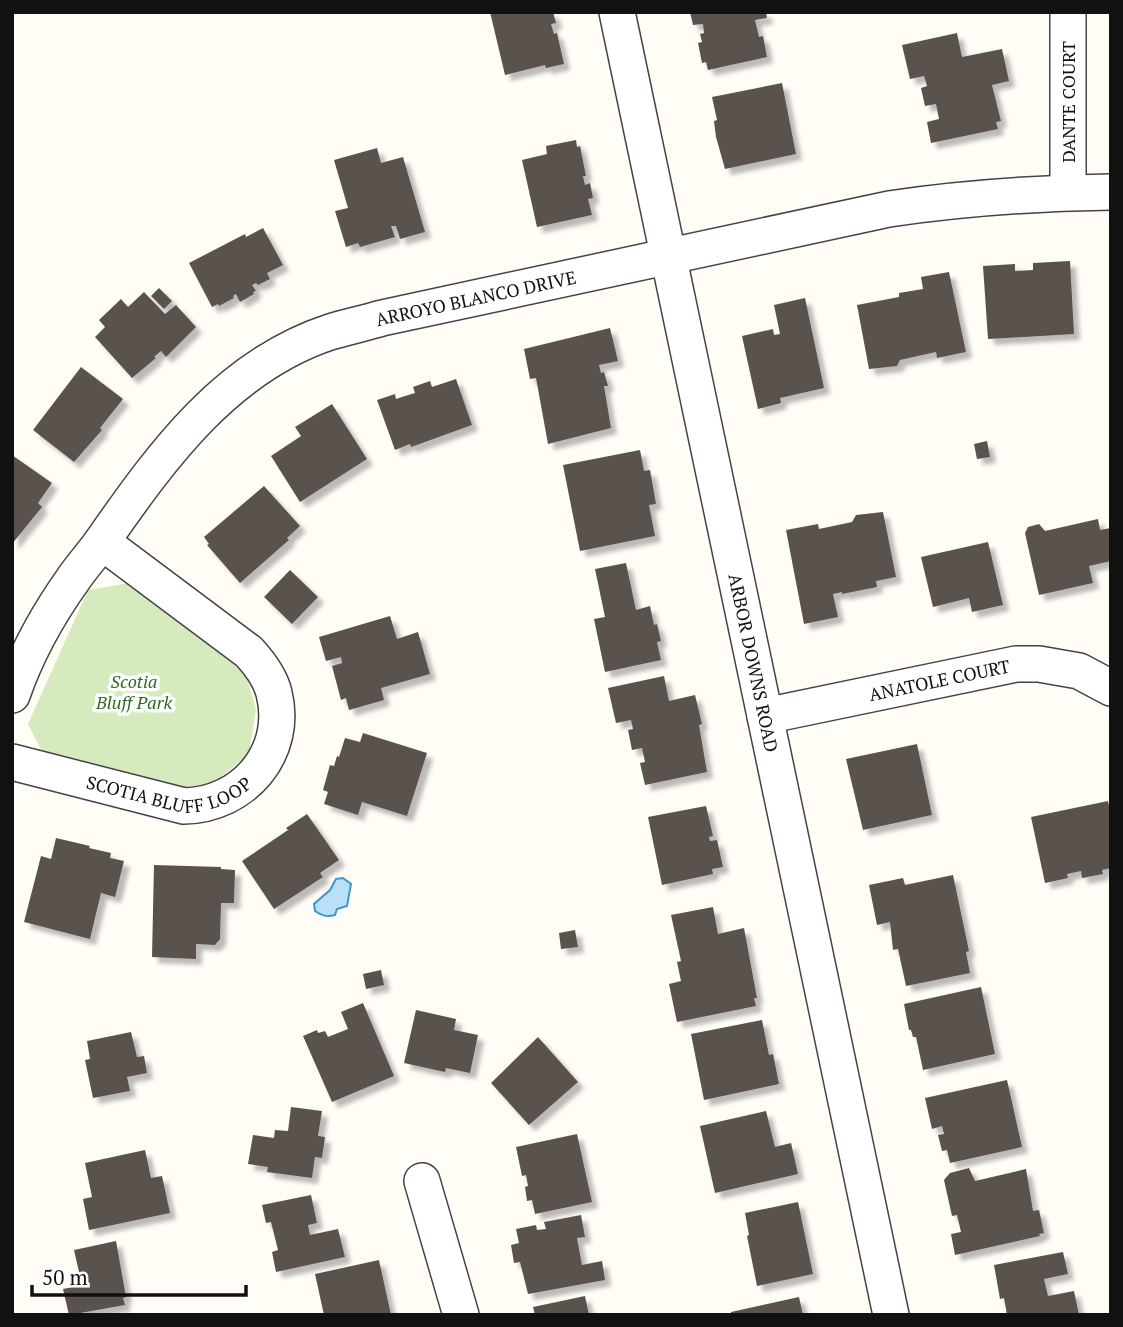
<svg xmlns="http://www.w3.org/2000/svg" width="1123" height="1327" viewBox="0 0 1123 1327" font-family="'PT Serif',serif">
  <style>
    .green { fill: #d5ebbd }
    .water { fill: #b9e0f7; stroke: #3f96cf; stroke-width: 2 }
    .building { fill: #5a524d; filter: url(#shadow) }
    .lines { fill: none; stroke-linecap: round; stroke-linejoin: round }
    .minor-casing { stroke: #444; stroke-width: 38 }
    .minor { stroke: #fff; stroke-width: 35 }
    .labels { text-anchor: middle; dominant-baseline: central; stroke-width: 7; stroke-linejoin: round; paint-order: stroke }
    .street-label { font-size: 18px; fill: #111; stroke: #fff }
    .park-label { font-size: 18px; font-style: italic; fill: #2f6b1f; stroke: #fff }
  </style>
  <defs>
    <filter id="shadow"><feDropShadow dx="6" dy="6" stdDeviation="2" flood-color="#0004"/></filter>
  </defs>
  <rect width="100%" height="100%" fill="#fffdf5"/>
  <polygon class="green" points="129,583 246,674 256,709 249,754 206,789 179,792 41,750 28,724 88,590"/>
  <path class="water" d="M343,878L351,884L347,906L337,909L335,915C327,917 322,916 315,911L314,904L330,890L336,879Z"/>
  <g class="building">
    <polygon points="490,12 553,12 556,23 551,24 554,34 557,33 564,64 546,68 545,65 505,75"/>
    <polygon points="690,12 766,12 767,18 755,20 759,37 763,36 767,57 708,70 706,62 702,63 698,43 702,42 700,34 704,33 703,24 693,25"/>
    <polygon points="957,33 962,57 1002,49 1009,81 992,85 1001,121 996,122 998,129 931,143 927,122 939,119 936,104 925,106 921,88 927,86 924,76 910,79 902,45"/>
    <polygon points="782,83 796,154 725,169 716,137 714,121 717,120 712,97"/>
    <polygon points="576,140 577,147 580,146 586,176 583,176 585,185 590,183 593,198 588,199 592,215 537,227 522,160 547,154 546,146"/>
    <polygon points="377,148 381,163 403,157 425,232 400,239 396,226 391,226 395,237 360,247 358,243 346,247 335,211 348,208 334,160"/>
    <polygon points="263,228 283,265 267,273 270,279 258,285 256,283 252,285 256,291 253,292 254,294 240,302 236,294 233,296 234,298 219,306 218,304 212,307 189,263 245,234 246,237"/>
    <polygon points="1070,261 1074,334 988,339 983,266 1015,264 1015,271 1033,270 1033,263"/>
    <polygon points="949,272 966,352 937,358 936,352 900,360 897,366 869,369 857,305 899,297 899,293 923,289 921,277"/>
    <polygon points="159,288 172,301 164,309 151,296"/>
    <polygon points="144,292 165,314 176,305 196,327 166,357 161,351 154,357 156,358 132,378 95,337 105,327 99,320 121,299 128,307"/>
    <polygon points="805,298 824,388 780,398 781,403 758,409 742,336 773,329 774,335 780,334 774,305"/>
    <polygon points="610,328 618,361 599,365 601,373 604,372 608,386 604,386 611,428 548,444 536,378 530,379 524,349"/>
    <polygon points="81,367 123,399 100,428 102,430 74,462 33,430"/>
    <polygon points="456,379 472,425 411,447 410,444 395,450 377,400 395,394 396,399 405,396 415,393 413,387 430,381 432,387"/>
    <polygon points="332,404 367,459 300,502 271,456 301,436 295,427"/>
    <polygon points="987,441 990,457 977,459 974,444"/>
    <polygon points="640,450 644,471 650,470 656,504 649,505 655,536 580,551 563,465"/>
    <polygon points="12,455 52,483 38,503 42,507 12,544"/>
    <polygon points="264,486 300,526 287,538 289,540 240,583 207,545 209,544 204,537"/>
    <polygon points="883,512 896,577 876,581 877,587 842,594 842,592 833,594 838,617 804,624 786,530 818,524 819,529 852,522 856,515"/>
    <polygon points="1098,519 1100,530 1111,528 1111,561 1089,566 1093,583 1039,595 1025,533 1028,527 1039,524 1045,531"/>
    <polygon points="988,542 1003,605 972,612 969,598 933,607 921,557"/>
    <polygon points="626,563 636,610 650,606 654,625 657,624 661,641 657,642 661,660 605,672 594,619 605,617 595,569"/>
    <polygon points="290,570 318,597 292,624 264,597"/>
    <polygon points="390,616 397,639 418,632 430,674 381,688 384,700 349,710 346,698 341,700 332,666 342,663 341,657 326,661 319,637"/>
    <polygon points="664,676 669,701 695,695 702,724 699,725 707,772 645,785 640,763 645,762 642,748 632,750 628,730 633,729 631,720 616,723 608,688"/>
    <polygon points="363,733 427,753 407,816 362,802 358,815 324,804 328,792 323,790 330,765 334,766 337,756 339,757 345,738 360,742"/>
    <polygon points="917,744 932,815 863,830 846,759"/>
    <polygon points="1108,801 1111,814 1111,868 1102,870 1103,874 1082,878 1081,871 1067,874 1068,878 1045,883 1031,817"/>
    <polygon points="706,806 713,836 709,837 710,841 717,840 723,867 712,869 713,874 662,885 648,817"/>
    <polygon points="307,814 339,860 320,873 323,877 274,909 242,861 288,830 286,828"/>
    <polygon points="56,838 90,846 89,848 111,853 110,858 124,861 115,897 101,893 90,939 24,922 41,856 51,859"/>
    <polygon points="154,865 221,867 221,869 235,870 234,903 221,903 220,939 215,945 196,944 196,959 152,957"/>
    <polygon points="953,875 969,951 966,952 970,973 906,986 898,949 893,950 890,922 877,925 869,885 903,878 905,885"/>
    <polygon points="713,907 718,934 744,928 757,998 754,998 756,1006 677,1022 669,984 681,981 677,962 681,961 671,915"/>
    <polygon points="575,930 578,947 561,949 559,933"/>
    <polygon points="381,970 384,985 366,989 363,974"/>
    <polygon points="981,987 995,1054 923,1070 916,1037 913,1037 911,1030 909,1030 904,1004"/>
    <polygon points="363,1003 394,1076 332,1102 303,1036 317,1030 318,1033 325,1031 328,1037 348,1029 341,1012"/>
    <polygon points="416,1010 456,1019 454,1030 478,1035 470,1073 446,1068 445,1072 404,1063"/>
    <polygon points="762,1020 769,1055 773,1054 779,1084 704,1100 691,1034"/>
    <polygon points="131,1032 137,1057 144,1056 147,1073 127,1077 130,1091 93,1098 85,1060 90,1059 87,1041"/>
    <polygon points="538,1037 578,1082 529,1125 491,1083"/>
    <polygon points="1007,1080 1022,1147 950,1163 947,1150 942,1151 938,1135 944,1134 942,1126 932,1129 925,1098"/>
    <polygon points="291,1107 322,1111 318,1136 325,1137 322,1158 315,1157 312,1178 267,1172 268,1167 248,1164 253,1135 274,1138 275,1130 288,1131"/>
    <polygon points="766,1111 775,1147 791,1143 798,1174 715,1193 700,1126"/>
    <polygon points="577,1134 592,1202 535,1214 532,1200 527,1201 525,1187 528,1186 526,1175 522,1176 516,1147"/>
    <polygon points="145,1150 151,1178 162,1176 170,1213 89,1230 83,1199 92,1197 85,1163"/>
    <polygon points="969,1168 975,1181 1026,1169 1033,1211 1039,1210 1044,1233 1039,1234 1040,1236 955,1255 951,1234 961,1232 957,1215 952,1216 944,1180 950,1173"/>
    <polygon points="311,1195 317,1223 308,1225 310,1235 338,1229 345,1257 276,1272 272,1252 278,1250 271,1222 266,1223 262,1205"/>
    <polygon points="798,1202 813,1274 757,1286 747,1236 749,1235 745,1213"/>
    <polygon points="581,1215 585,1237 577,1238 582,1265 602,1261 605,1280 528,1294 520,1262 514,1263 511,1245 519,1243 516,1229 536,1225 537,1230 546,1229 544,1222"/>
    <polygon points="116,1241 126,1297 123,1298 125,1305 69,1315 63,1289 82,1285 74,1250"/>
    <polygon points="1063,1252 1068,1274 1044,1279 1048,1296 1074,1291 1079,1315 1007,1315 1004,1298 1000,1299 994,1265"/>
    <polygon points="379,1260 391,1315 324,1315 315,1274"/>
    <polygon points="585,1296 589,1315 535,1315 533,1307"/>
    <polygon points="799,1297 803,1315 731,1315 731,1312"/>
  </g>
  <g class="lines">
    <defs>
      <g id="minor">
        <path id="s1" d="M617,12L891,1315"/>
        <polyline points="1068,12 1068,192"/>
        <path id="s2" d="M12,695C26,654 49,613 74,578C83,565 94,553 103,540C163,454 227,366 330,332C347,327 365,323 382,318L889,209C963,198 1036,193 1111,192"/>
        <path id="s3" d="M765,716L1016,664H1039L1079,671L1111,688"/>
        <path id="s4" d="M12,762L184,806C243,805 289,753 274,693C270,677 260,664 249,652L102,542"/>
        <polyline points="422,1181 461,1315"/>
      </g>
    </defs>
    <use href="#minor" class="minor-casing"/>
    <use href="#minor" class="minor"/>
  </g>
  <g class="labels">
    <g class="street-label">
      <text transform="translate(1068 102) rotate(-90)">DANTE COURT</text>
      <text stroke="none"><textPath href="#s2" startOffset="644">ARROYO BLANCO DRIVE</textPath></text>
      <text stroke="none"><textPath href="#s1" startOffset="665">ARBOR DOWNS ROAD</textPath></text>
      <text stroke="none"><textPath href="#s3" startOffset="178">ANATOLE COURT</textPath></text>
      <text stroke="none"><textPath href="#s4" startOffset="163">SCOTIA BLUFF LOOP</textPath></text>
    </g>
    <g class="park-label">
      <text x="134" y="681">Scotia<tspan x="134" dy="21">Bluff Park</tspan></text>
    </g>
  </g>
  <rect width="1123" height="1327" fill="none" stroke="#111111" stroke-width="28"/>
  <path d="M32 1285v10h214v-10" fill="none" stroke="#111111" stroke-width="3.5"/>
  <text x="42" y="1285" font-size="21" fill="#111111" stroke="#ffffff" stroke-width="5" paint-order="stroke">50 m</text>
</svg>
